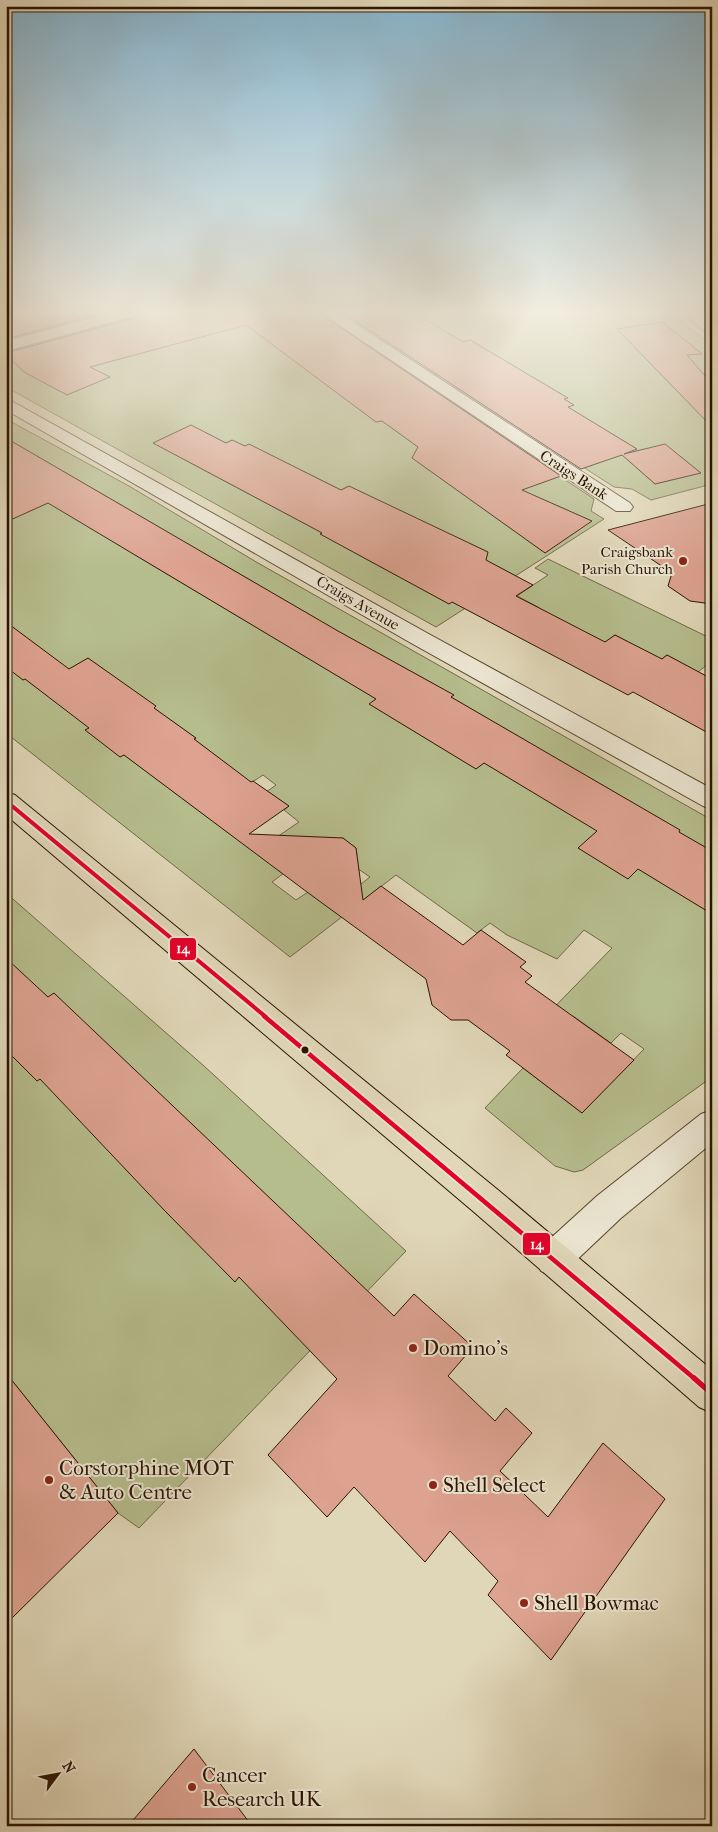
<svg xmlns="http://www.w3.org/2000/svg" width="718" height="1832" viewBox="0 0 718 1832" font-family="'IM FELL French Canon',serif">
  <style>
    .green { fill: #b6bd8d; stroke: #706846; fill-rule: evenodd }
    .building { fill: #dda290; stroke: #2a1300 }
    .lines { fill: none; stroke-linecap: round; stroke-linejoin: round }
    .street-casing { stroke: #58442e; stroke-width: 2 }
    .primary-casing { stroke: #2a1300; stroke-width: 2 }
    .street { fill: #ebe5d1; fill-rule: evenodd }
    .primary { fill: #e0d7b8; fill-rule: evenodd }
    .bus-1-far2-casing { stroke: #ebe5d1; stroke-width: 8 }
    .bus-1-far1-casing { stroke: #ebe5d1; stroke-width: 8 }
    .bus-1-casing { stroke: #ebe5d1; stroke-width: 9 }
    .bus-1-far2 { stroke: #e4002b; stroke-width: 4 }
    .bus-1-far1 { stroke: #e4002b; stroke-width: 4.5 }
    .bus-1 { stroke: #e4002b; stroke-width: 5.5 }
    .poi-dot { fill: #8f2418; stroke: #ebe5d1; stroke-width: 2 }
    .bus-dot { fill: #2a1300; stroke: #ebe5d1; stroke-width: 2 }
    .labels { text-anchor: middle; dominant-baseline: central; stroke-width: 4; stroke-linejoin: round; paint-order: stroke }
    .far-street-label { font-size: 15px; fill: #2a1300; stroke: #ebe5d1 }
    .far-poi-label { font-size: 15px; fill: #2a1300; stroke: #ebe5d1; text-anchor: end }
    .near-poi-label { font-size: 21px; fill: #2a1300; stroke: #ebe5d1; text-anchor: start }
    .line-badge { stroke: #ebe5d1; stroke-width: 2 }
    .badge-label { font-size: 14px; text-anchor: middle; font-weight: bold; fill: #fff }
  </style>
  <rect width="100%" height="100%" fill="#e0d7b8"/>
  <filter id="stains"><feTurbulence type="fractalNoise" baseFrequency=".004" numOctaves="4"/><feColorMatrix values="0 0 0 0 .2 0 0 0 0 .09 0 0 0 0 .02 0 0 0 .5 -.17"/></filter>
  <radialGradient id="worn" r=".72"><stop offset=".6" stop-color="#630" stop-opacity="0"/><stop offset="1" stop-color="#630" stop-opacity=".3"/></radialGradient>
  <g class="green">
    <polygon points="163,311 311,311 594,499 591,511 604,519 436,627 6,387 6,353"/>
    <polygon points="342,311 667,311 712,345 712,484 651,500 632,489 614,487"/>
    <path d="M6,419L129,486L258,563L712,820V1077L583,1170L574,1172L555,1166L485,1108L523,1068L582,1113L644,1049L621,1033L611,1043L573,1016L549,1038L535,1027L612,948L584,930L557,959L507,935L490,923L477,933L396,875L290,957L6,733ZM263,775L276,785L262,795L275,797L289,806L284,810L299,822L255,852L212,819L248,785ZM314,837L324,844L343,838L356,848L357,855L348,862L370,877L330,908L308,892L296,900L272,882L284,873L303,845Z"/>
    <polygon points="548,559 712,639 712,661 698,672 667,655 650,668 628,642 615,635 594,650 538,607 517,596 548,575 535,568"/>
    <polygon points="6,893 204,1066 406,1251 139,1528 118,1513 6,1373"/>
  </g>
  <g class="building">
    <polygon points="6,311 109,311 6,339"/>
    <polygon points="146,311 316,311 561,476 522,490 592,521 545,553 412,458 418,447 382,421 376,422 246,325 90,367 110,377 67,395 24,372 6,355 6,353 142,316"/>
    <polygon points="340,311 411,311 463,342 470,340 568,398 564,399 574,405 568,407 637,449 624,454 665,444 701,473 655,484 622,455 581,469"/>
    <polygon points="662,322 702,354 687,355 712,384 712,427 617,329"/>
    <polygon points="191,425 226,443 232,440 245,446 249,444 341,490 349,486 488,552 486,560 533,585 516,596 605,642 615,635 662,659 667,655 712,679 712,735 633,692 628,695 452,602 449,604 320,534 322,533 311,527 153,443"/>
    <polygon points="6,438 338,631 454,695 451,697 680,830 679,832 712,851 712,914 638,869 628,879 578,848 597,831 484,763 476,769 369,704 376,699 48,503 6,522"/>
    <polygon points="712,503 712,604 690,601 668,586 672,573 608,530"/>
    <polygon points="6,622 69,669 88,658 156,706 154,708 196,738 194,739 251,782 253,781 289,806 249,834 343,838 356,848 363,900 381,886 463,945 481,930 526,962 520,967 532,976 525,982 634,1060 582,1113 506,1055 510,1051 468,1020 451,1020 432,1005 426,979 307,892 124,755 120,757 85,730 89,728 25,679 23,680 6,667"/>
    <polygon points="6,958 48,997 54,993 394,1316 414,1294 473,1347 448,1376 495,1421 506,1408 532,1433 500,1471 548,1517 603,1443 665,1499 551,1660 488,1595 498,1581 450,1531 425,1562 354,1487 327,1517 268,1455 337,1379 239,1277 235,1282 165,1211 40,1079 37,1081 6,1050"/>
    <polygon points="6,1373 118,1513 6,1624"/>
    <polygon points="194,1749 252,1826 128,1826"/>
  </g>
  <g class="lines">
    <defs>
      <g id="street">
        <polygon points="118,311 144,311 142,314 6,351 6,341"/>
        <polygon points="318,311 336,311 630,503 633,507 630,511 616,511"/>
        <polygon points="680,311 697,311 712,322 712,335 707,333"/>
        <polygon points="6,398 427,633 712,789 712,809 703,806 411,643 6,410"/>
        <polygon points="712,1110 712,1143 621,1218 565,1271 553,1276 541,1271 536,1259 541,1247 597,1196 701,1114"/>
      </g>
      <polygon id="primary" points="6,792 15,795 498,1190 712,1370 712,1413 699,1407 474,1212 6,815"/>
    </defs>
    <use href="#street" class="street-casing"/>
    <use href="#primary" class="primary-casing"/>
    <use href="#street" class="street"/>
    <use href="#primary" class="primary"/>
    <defs>
      <polyline id="bus-1-far2" points="6,801 266,1017"/>
      <polyline id="bus-1-far1" points="264,1016 695,1379"/>
      <polyline id="bus-1" points="694,1378 712,1394"/>
    </defs>
    <use href="#bus-1-far2" class="bus-1-far2-casing"/>
    <use href="#bus-1-far1" class="bus-1-far1-casing"/>
    <use href="#bus-1" class="bus-1-casing"/>
    <use href="#bus-1-far2" class="bus-1-far2"/>
    <use href="#bus-1-far1" class="bus-1-far1"/>
    <use href="#bus-1" class="bus-1"/>
  </g>
  <linearGradient id="sky" x2="0" y2="1"><stop stop-color="#86b6d1"/><stop offset="0.55" stop-color="#f1eddf"/><stop offset="1" stop-color="#f1eddf" stop-opacity="0"/></linearGradient>
  <rect width="718" height="568" fill="url(#sky)"/>
  <g class="poi-dot">
    <circle cx="683" cy="561" r="5"/>
    <circle cx="413" cy="1348" r="5"/>
    <circle cx="49" cy="1480" r="5"/>
    <circle cx="433" cy="1485" r="5"/>
    <circle cx="524" cy="1603" r="5"/>
    <circle cx="192" cy="1787" r="5"/>
  </g>
  <circle class="bus-dot" cx="305" cy="1050" r="4.5"/>
  <g class="labels">
    <g class="far-street-label">
      <text transform="translate(574 475) rotate(33)">Craigs Bank</text>
      <text transform="translate(358 603) rotate(30)">Craigs Avenue</text>
    </g>
    <g class="far-poi-label">
      <text x="673" y="552">Craigsbank<tspan x="673" dy="17">Parish Church</tspan></text>
    </g>
    <g class="near-poi-label">
      <text x="423" y="1348">Domino's</text>
      <text x="59" y="1468">Corstorphine MOT<tspan x="59" dy="24">&amp; Auto Centre</tspan></text>
      <text x="443" y="1485">Shell Select</text>
      <text x="534" y="1603">Shell Bowmac</text>
      <text x="202" y="1775">Cancer<tspan x="202" dy="24">Research UK</tspan></text>
    </g>
  </g>
  <g class="line-badge">
    <rect x="169" y="937" width="28" height="24" rx="5" fill="#e4002b"/>
    <rect x="522" y="1232" width="29" height="24" rx="5" fill="#e4002b"/>
  </g>
  <g class="badge-label">
    <text x="183" y="953">14</text>
    <text x="537" y="1249">14</text>
  </g>
  <rect width="718" height="1832" fill="none" stroke="#e0d7b8" stroke-width="25"/>
  <rect x="8" y="8" width="703" height="1817" fill="none" stroke="#2a1300" stroke-width="2.5"/>
  <rect x="12" y="12" width="693" height="1807" fill="none" stroke="#2a1300"/>
  <g transform="translate(58 1774) rotate(58)" stroke="#ebe5d1" stroke-width="4" paint-order="stroke">
  <path d="M0-4L9 19L0 12L-9 19Z" fill="#2a1300"/>
  <text y="-8" font-size="14" font-weight="bold" text-anchor="middle" fill="#2a1300">N</text>
  </g>
  <rect width="100%" height="100%" filter="url(#stains)"/>
  <rect width="100%" height="100%" fill="url(#worn)"/>
</svg>
